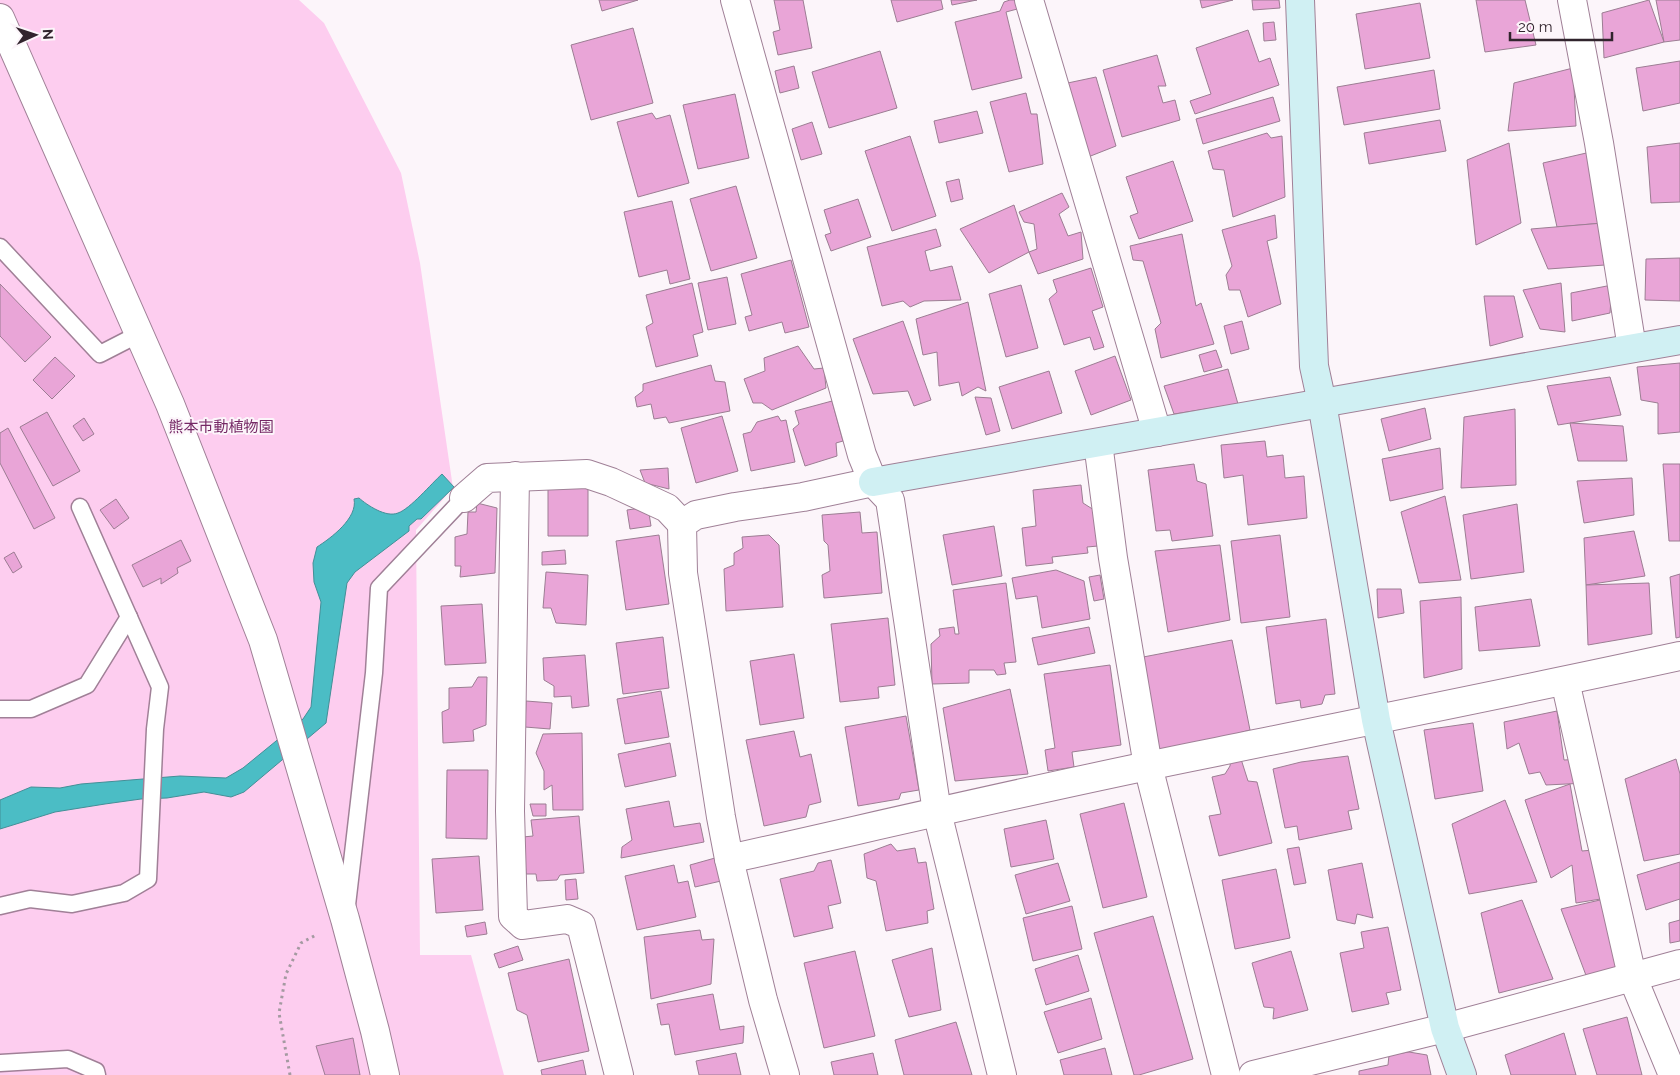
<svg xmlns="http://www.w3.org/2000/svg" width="1680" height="1075" viewBox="0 0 1680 1075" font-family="Raleway,'Noto Sans JP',sans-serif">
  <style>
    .green { fill: #fdcdef }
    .water { fill: #4bbdc5; stroke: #438f97 }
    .building { fill: #e9a5d7; stroke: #9c7d93 }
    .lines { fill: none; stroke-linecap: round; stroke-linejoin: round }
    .lane-casing { stroke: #a08097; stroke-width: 19 }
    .street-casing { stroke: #a08097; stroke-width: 30 }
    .secondary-casing { stroke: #a08097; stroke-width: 30 }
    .path { stroke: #a49aa1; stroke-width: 3; stroke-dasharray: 2.5 4; stroke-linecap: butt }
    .lane { stroke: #fff; stroke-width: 16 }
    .street { stroke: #fff; stroke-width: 28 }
    .secondary { stroke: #d0f0f3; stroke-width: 28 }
    .labels { text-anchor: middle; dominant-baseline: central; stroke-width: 4; stroke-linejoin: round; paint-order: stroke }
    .park-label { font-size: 15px; fill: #752865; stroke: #fcf5fa }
  </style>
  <rect width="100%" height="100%" fill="#fcf5fa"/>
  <polygon class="green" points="0,0 299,0 324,23 401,173 420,263 453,488 416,530 420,955 471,955 504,1075 0,1075"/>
  <path class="water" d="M442,474L454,487L421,519H417L409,526V531L355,572L347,583L326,723L244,792L231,797L204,792L167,798L141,799L105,804L55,812L0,829V800L31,787L60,788L81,784L180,776L226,778L243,768L303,719L311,707L321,602L314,582L313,563L317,547C331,538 358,518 354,499L359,498C367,505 386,518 398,513C410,509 431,484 442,474Z"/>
  <g class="building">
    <polygon points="599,0 638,0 602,11"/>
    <polygon points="774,0 803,0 812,48 778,55 773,32 780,30"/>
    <polygon points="891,0 941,0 943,9 897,22"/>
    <polygon points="951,0 977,0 952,5"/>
    <polygon points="1010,0 1019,0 1021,8 1006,12 1022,78 972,90 955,22 1000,11 1004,2"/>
    <polygon points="1200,0 1233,0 1202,8"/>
    <polygon points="1252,0 1279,0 1280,8 1253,10"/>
    <polygon points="1476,0 1525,0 1536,45 1485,52"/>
    <polygon points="1649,0 1664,42 1604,58 1602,13"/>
    <polygon points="1656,0 1680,0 1680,40 1664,42"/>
    <polygon points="1420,3 1430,58 1365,69 1356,14"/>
    <polygon points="1274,22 1276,40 1264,41 1263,23"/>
    <polygon points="633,28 653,103 591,120 571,45"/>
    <polygon points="1248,30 1259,62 1270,58 1279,85 1195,114 1190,101 1211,94 1196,48"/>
    <polygon points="880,51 897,108 829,128 812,72"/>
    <polygon points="1157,55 1166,86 1158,86 1163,103 1175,100 1180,120 1122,137 1103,70"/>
    <polygon points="1680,61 1680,103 1643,111 1636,68"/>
    <polygon points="794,66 799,88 780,93 775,71"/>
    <polygon points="1573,68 1576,126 1508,131 1514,83"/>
    <polygon points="1434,70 1440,109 1344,125 1337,87"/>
    <polygon points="1096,77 1116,146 1083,159 1063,84"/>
    <polygon points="1026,93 1031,114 1037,114 1043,164 1009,172 990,102"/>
    <polygon points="735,94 749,158 698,169 683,105"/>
    <polygon points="1273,97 1280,121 1203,144 1196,119"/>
    <polygon points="977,111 983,133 939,143 934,121"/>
    <polygon points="652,113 656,119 670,115 689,183 638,197 617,122"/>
    <polygon points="1440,120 1446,151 1369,164 1364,133"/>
    <polygon points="812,122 822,154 801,160 792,129"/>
    <polygon points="1267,133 1271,138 1282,136 1285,197 1233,217 1224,170 1213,169 1208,151"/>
    <polygon points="910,136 936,216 892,231 865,151"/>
    <polygon points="1509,143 1521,223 1476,245 1467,160"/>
    <polygon points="1680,143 1680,202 1651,203 1647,147"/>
    <polygon points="1595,151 1603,223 1557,227 1543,163"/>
    <polygon points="1173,161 1193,221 1139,239 1130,216 1138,213 1126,177"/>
    <polygon points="959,179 963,199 951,202 946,182"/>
    <polygon points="736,186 757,258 711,271 690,199"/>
    <polygon points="1062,193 1069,207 1059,214 1068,236 1081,232 1083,259 1038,274 1029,252 1037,249 1034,224 1024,222 1019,212"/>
    <polygon points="858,199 871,237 831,251 825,235 831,233 824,210"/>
    <polygon points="672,201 690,279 670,284 667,270 639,277 624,212"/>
    <polygon points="1014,205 1029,252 989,273 960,229"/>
    <polygon points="1275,215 1277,238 1267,241 1281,304 1248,317 1240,290 1229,290 1226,275 1232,266 1222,230"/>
    <polygon points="1603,223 1605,265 1548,269 1531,229"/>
    <polygon points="936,229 941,246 925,251 930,271 952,266 961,300 924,301 910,307 903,301 882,306 867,247"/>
    <polygon points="1182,234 1196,306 1201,303 1214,344 1161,358 1155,329 1161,323 1143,261 1133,260 1130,246"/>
    <polygon points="1680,258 1680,301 1645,300 1646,259"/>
    <polygon points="791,260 809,327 785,333 782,322 749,331 745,317 752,315 741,274"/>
    <polygon points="1091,268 1103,307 1092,311 1104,347 1094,350 1090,337 1064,345 1049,299 1057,292 1053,280"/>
    <polygon points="727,277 736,324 708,330 698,283"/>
    <polygon points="692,283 703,332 693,335 698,356 656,367 646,327 653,323 646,295"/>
    <polygon points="1561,283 1565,332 1540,329 1523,290"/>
    <polygon points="0,284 51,337 25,362 0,336"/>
    <polygon points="1021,285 1038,348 1006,357 989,294"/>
    <polygon points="1612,285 1610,313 1572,321 1571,293"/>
    <polygon points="1484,296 1514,296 1523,337 1490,346"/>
    <polygon points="968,302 986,391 978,387 962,396 959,382 939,386 937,352 923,355 916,319"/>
    <polygon points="903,321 931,400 914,406 908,391 873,394 853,339"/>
    <polygon points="1242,321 1249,349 1231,354 1224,326"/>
    <polygon points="798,346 814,369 824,368 826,388 772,410 762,403 753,403 744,379 765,371 764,358"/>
    <polygon points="1216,350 1222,367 1204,372 1199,355"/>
    <polygon points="1115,356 1131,400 1091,415 1075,371"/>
    <polygon points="55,357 75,376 52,399 33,380"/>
    <polygon points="1680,363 1680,432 1658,434 1658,403 1641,400 1637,367"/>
    <polygon points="711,365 715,381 725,382 730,411 669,423 666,417 654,419 651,404 637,407 635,397 643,391 643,384"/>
    <polygon points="1228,369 1238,404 1174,414 1164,386"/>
    <polygon points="1049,371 1062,413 1012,429 999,387"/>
    <polygon points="1610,377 1621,415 1558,425 1547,386"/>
    <polygon points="975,397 991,398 1000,431 986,435"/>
    <polygon points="832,401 843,441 836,443 837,456 805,466 793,429 799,424 795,411"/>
    <polygon points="1425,408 1431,439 1389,451 1381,419"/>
    <polygon points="1515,409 1516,485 1461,488 1464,417"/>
    <polygon points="47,412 80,471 53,486 20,427"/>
    <polygon points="722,416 738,471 696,483 681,428"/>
    <polygon points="778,416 781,421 786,420 795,462 751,471 743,434 751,432 757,422"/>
    <polygon points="84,418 94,434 83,441 73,426"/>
    <polygon points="1570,423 1623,426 1627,461 1578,461"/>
    <polygon points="8,428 55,518 34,529 0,463 0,433"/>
    <polygon points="1265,441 1267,457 1283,455 1285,478 1304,476 1307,518 1248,525 1243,475 1224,478 1221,445"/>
    <polygon points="1440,448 1443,489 1390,501 1382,459"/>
    <polygon points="1194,464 1197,481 1206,484 1213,536 1172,541 1170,530 1156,531 1148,470"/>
    <polygon points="1663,464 1680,464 1680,541 1669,541"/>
    <polygon points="668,468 669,489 645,483 640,470"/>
    <polygon points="1632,478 1634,515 1584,523 1577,481"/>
    <polygon points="548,483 588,484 588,536 548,536"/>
    <polygon points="1081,485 1083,503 1094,510 1098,546 1087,547 1088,553 1052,557 1053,563 1026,566 1022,528 1036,526 1033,490"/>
    <polygon points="1445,496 1461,580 1419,583 1401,512"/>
    <polygon points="116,499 129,518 114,529 100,510"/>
    <polygon points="477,503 497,508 495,573 460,577 461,566 455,566 455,537 467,534 468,512 476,512"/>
    <polygon points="1517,504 1524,572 1471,579 1463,515"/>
    <polygon points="648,507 651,526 630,529 627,510"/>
    <polygon points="860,512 862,533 877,532 882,593 824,598 822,575 830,571 828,545 824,541 822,515"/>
    <polygon points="994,526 1002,576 952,585 943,535"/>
    <polygon points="1634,531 1645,576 1586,585 1584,538"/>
    <polygon points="659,535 669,604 626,610 616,541"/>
    <polygon points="769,535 779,545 783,607 726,611 724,569 734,565 734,553 743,548 742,537"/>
    <polygon points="1280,535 1290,617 1241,623 1231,541"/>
    <polygon points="181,540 191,561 177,568 178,573 161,584 161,578 143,587 132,565"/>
    <polygon points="1220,545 1230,620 1168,632 1155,551"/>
    <polygon points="565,550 566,564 542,565 542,552"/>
    <polygon points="14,552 22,567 13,573 4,558"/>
    <polygon points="1056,570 1084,581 1090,619 1042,628 1037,596 1016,599 1012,578"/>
    <polygon points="546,572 588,575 586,625 556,623 551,608 543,608"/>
    <polygon points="1680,574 1680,637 1676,638 1670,577"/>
    <polygon points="1100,575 1104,599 1094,601 1089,577"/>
    <polygon points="1006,583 1016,662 1004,663 1006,674 997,675 994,670 969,670 969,683 932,684 931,644 940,636 939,629 954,627 955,634 959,634 953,590"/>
    <polygon points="1649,583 1652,634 1588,645 1586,585"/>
    <polygon points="1377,589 1401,589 1404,613 1378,618"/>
    <polygon points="1461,597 1462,669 1424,678 1420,601"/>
    <polygon points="1531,599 1540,646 1479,651 1475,607"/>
    <polygon points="482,604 486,663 445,665 441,606"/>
    <polygon points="888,618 895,685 878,687 879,698 840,702 831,624"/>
    <polygon points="1326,619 1335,694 1325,695 1322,704 1301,708 1300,700 1276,704 1266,627"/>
    <polygon points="1089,627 1095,653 1038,665 1032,638"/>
    <polygon points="663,637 669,688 623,694 616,643"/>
    <polygon points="1232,640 1250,730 1167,753 1153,744 1138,658"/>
    <polygon points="794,654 804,718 760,725 750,661"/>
    <polygon points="585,655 589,706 572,708 571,696 554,697 554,686 544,680 543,658"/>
    <polygon points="1110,665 1121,745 1072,752 1074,767 1048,771 1045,750 1055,748 1044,674"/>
    <polygon points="478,677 487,677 486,725 473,730 474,741 443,743 442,712 449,709 449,688 472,687"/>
    <polygon points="1010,689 1028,774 955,781 943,708"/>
    <polygon points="661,691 669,737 625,744 617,699"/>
    <polygon points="526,701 552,703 550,729 525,727"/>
    <polygon points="1557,711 1564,760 1584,759 1587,783 1546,785 1540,772 1529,774 1519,743 1507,749 1504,722"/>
    <polygon points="906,716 919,790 901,793 899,799 858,806 845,727"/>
    <polygon points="1473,723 1483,791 1435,799 1424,730"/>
    <polygon points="794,731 800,757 811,754 821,802 809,805 806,817 764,826 746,740"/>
    <polygon points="582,733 583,810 553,810 552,785 544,790 544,771 536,753 543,734"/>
    <polygon points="670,743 676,776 625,787 618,754"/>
    <polygon points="1348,756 1359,809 1348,811 1352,829 1299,840 1297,826 1285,828 1273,769 1301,762"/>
    <polygon points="1231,758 1241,759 1248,781 1257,782 1272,843 1219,856 1209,816 1221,814 1212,777 1225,774 1230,766"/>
    <polygon points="1676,759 1680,774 1680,854 1644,861 1625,779"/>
    <polygon points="447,770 488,770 487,839 446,838"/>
    <polygon points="1570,784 1582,851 1604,849 1613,897 1576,903 1572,865 1551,878 1525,800"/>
    <polygon points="1505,800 1537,882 1469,894 1452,824"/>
    <polygon points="669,801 674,827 700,823 704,842 621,858 622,847 632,840 626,809"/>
    <polygon points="1124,803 1147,897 1103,908 1080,814"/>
    <polygon points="530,804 546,804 546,816 533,816"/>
    <polygon points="579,816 584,873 560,875 557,880 537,881 536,874 526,874 523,837 533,836 531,820"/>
    <polygon points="1046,820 1054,859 1011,867 1004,829"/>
    <polygon points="891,844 897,851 915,848 918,863 926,862 934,909 927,911 928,923 886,931 876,881 867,878 864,854"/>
    <polygon points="1299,847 1306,883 1294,885 1287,849"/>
    <polygon points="479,856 483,910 436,913 432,859"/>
    <polygon points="715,858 721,881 695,887 690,865"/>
    <polygon points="831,860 841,903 828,906 833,928 794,937 780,879 814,871 818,863"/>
    <polygon points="1680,862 1680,941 1670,943 1669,923 1680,920 1680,899 1646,910 1637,875"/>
    <polygon points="1058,863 1070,901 1026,914 1015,875"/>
    <polygon points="1362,863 1373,918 1357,914 1355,924 1337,920 1328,870"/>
    <polygon points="674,865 678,883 688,881 696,917 637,930 625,876"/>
    <polygon points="1276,869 1290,938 1235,949 1222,880"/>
    <polygon points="576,879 578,899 566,900 565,880"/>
    <polygon points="1613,897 1623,969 1587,978 1561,909"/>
    <polygon points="1522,900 1553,979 1499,993 1481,913"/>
    <polygon points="1072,906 1082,949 1033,961 1023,918"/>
    <polygon points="1153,916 1193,1059 1139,1075 1134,1075 1094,933"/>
    <polygon points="485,922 487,934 467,937 465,926"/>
    <polygon points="1388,927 1401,990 1386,993 1389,1004 1352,1012 1340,953 1364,948 1361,932"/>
    <polygon points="700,930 702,940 714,939 711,984 651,999 644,937"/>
    <polygon points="518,946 523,960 499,968 494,954"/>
    <polygon points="932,948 941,1010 909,1017 892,960"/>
    <polygon points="855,951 875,1036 824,1048 804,963"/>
    <polygon points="1291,951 1308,1010 1273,1019 1274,1008 1264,1007 1252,963"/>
    <polygon points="1078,955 1089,991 1046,1005 1035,969"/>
    <polygon points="569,959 589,1051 538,1062 527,1015 517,1010 508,973"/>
    <polygon points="713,994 720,1030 744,1026 743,1043 675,1055 669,1024 661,1025 657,1004"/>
    <polygon points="1091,998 1102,1039 1058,1053 1044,1012"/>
    <polygon points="1627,1017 1642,1075 1597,1075 1583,1029"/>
    <polygon points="956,1022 972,1075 904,1075 895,1040"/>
    <polygon points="1564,1033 1576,1075 1511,1075 1505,1055"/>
    <polygon points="353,1038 360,1075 325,1075 316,1046"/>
    <polygon points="1105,1048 1112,1075 1064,1075 1060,1060"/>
    <polygon points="1409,1052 1427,1055 1431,1075 1359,1075 1359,1071 1388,1065 1389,1055"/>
    <polygon points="736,1053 741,1075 699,1075 696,1061"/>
    <polygon points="873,1053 878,1075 834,1075 831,1062"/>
    <polygon points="583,1060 586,1075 542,1075 541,1070"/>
  </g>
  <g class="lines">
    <defs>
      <g id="lane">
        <polyline points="0,247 100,354 139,334"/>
        <polyline points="0,709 31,709 87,685 129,617"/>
        <polyline points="347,905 374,673 379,588 464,498"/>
        <polyline points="0,906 30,899 72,904 124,893 148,879 155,729 160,687 80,507"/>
        <polyline points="0,1063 68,1059 96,1071 97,1075"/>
      </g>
      <g id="street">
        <polyline points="735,0 862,455 873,482 890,500 937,812 1002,1075"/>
        <polyline points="1029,0 1157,432"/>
        <polyline points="1572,0 1599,143 1632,348"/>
        <polyline points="0,18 170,404 263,640 345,919 375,1031 385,1075"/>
        <polyline points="1098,443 1113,558 1148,766 1226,1075"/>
        <polyline points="515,476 510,811 513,916 523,925 567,919 581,925 619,1075"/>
        <polyline points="464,498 487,478 587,474 611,482 667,508 682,524"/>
        <polyline points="1565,681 1632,976 1673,1075"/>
        <path d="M729,859C890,823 1050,785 1211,753C1367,721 1524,690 1680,656"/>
        <polyline points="785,1075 763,1000 729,859 721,817 683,573 682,524 696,515 735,507 803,497 873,482"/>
        <polyline points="1253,1075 1445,1028 1680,964"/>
      </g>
      <g id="secondary">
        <polyline points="1300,0 1314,366 1322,403 1376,720 1445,1028 1462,1075"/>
        <polyline points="873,482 1680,340"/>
      </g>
    </defs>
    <use href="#lane" class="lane-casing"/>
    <use href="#street" class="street-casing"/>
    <use href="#secondary" class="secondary-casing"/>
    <polyline class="path" points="290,1075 279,1013 286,974 301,943 316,935"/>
    <use href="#lane" class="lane"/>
    <use href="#street" class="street"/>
    <use href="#secondary" class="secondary"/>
  </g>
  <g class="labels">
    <g class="park-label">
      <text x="221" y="427">熊本市動植物園</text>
    </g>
  </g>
  <g transform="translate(35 35) rotate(87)" stroke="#fcf5fa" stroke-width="4" paint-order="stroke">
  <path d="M0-4L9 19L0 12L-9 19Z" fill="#31242d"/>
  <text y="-8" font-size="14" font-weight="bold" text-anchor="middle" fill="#31242d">N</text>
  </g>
  <path d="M1510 32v8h102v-8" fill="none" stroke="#31242d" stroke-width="2.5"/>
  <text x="1518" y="32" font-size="15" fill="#31242d" stroke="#fcf5fa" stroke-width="4" paint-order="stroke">20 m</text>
</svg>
